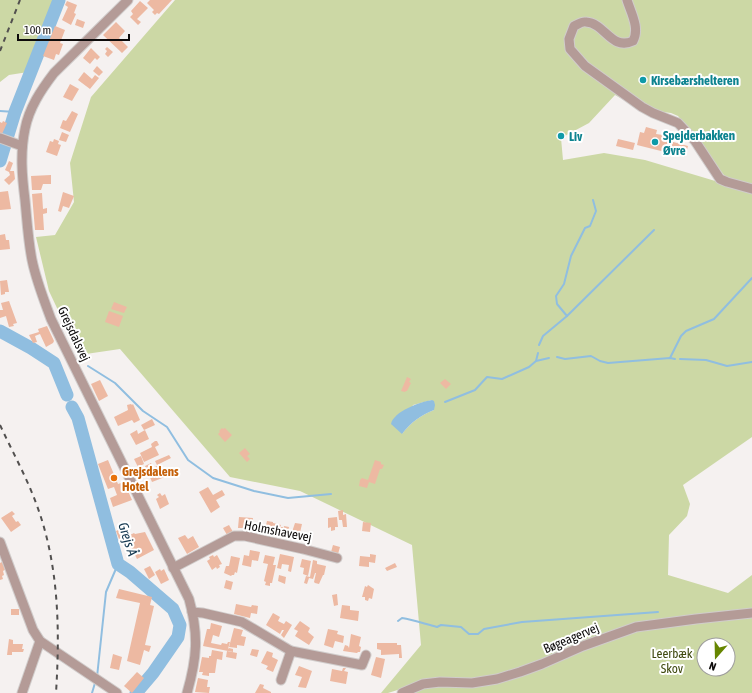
<svg xmlns="http://www.w3.org/2000/svg" width="752" height="693" viewBox="0 0 752 693" font-family="'Asap Condensed',sans-serif">
  <style>
    .green { fill: #ccd8a5; fill-rule: evenodd }
    .water { fill: #90bee0 }
    .lines { fill: none; stroke-linecap: round; stroke-linejoin: round }
    .stream { stroke: #90bee0; stroke-width: 2 }
    .river { stroke: #90bee0; stroke-width: 13 }
    .building { fill: #edb9a2 }
    .minor-casing { stroke: #d0cccb; stroke-width: 11 }
    .minor { stroke: #b49b97; stroke-width: 9 }
    .rail { stroke: #52504f; stroke-width: 2; stroke-dasharray: 5 5; stroke-linecap: butt }
    .culture-dot { fill: #0f9aa8; stroke: #fff; stroke-width: 1.5 }
    .food-dot { fill: #e8710a; stroke: #fff; stroke-width: 1.5 }
    .labels { text-anchor: middle; dominant-baseline: central; stroke-width: 4; stroke-linejoin: round; paint-order: stroke }
    .culture-label { font-size: 13px; font-weight: bold; fill: #0d838f; stroke: #fff; text-anchor: start }
    .street-label { font-size: 13px; fill: #0d0b0b; stroke: #fff }
    .food-label { font-size: 13px; font-weight: bold; fill: #c56008; stroke: #fff; text-anchor: start }
    .park-label { font-size: 13px; fill: #3f490f; stroke: #fff }
    .water-label { font-size: 14px; font-style: italic; fill: #13374f; stroke: #fff }
  </style>
  <rect width="100%" height="100%" fill="#f5f1f0"/>
  <g class="green">
    <polygon points="0,0 55,0 28,72 9,75 0,82"/>
    <path d="M175,0H752V185L727,179L678,116L671,113L640,109L615,95L589,123L561,138L563,160L604,153L645,160L752,192V437L683,485L690,504L687,516L669,535L668,575L728,593L752,575V609L628,626L566,648L545,659L500,674L476,678L432,679L388,693H381L421,645L412,545L300,491L230,477L120,349L79,355L49,291L36,237L55,235L74,202L70,163L91,97ZM432,400L434,410C421,415 411,422 402,434L413,405Z"/>
    <path d="M752,617V693H411L425,688L456,686L475,687L499,683L599,644L640,631ZM704,645H728V669H704Z"/>
  </g>
  <path class="water" d="M432,400L434,401L435,405L434,410C421,415 411,422 402,434L391,424C394,411 420,402 432,400Z"/>
  <g class="lines">
    <g class="stream">
      <polyline points="0,111 15,112"/>
      <polyline points="567,316 654,230"/>
      <polyline points="539,345 543,336 567,316 557,304 556,296 564,284 571,256 585,228 590,226 596,211 593,200"/>
      <polyline points="557,357 565,359 591,356 600,361 608,363 670,358 675,359"/>
      <polyline points="670,358 681,336 686,331 714,319 752,278"/>
      <polyline points="680,359 706,360 727,366 752,362"/>
      <polyline points="536,361 538,353"/>
      <polyline points="88,366 115,383 143,411 167,427 188,460 213,478 254,491 288,498 331,494"/>
      <polyline points="445,402 475,390 487,377 502,379 529,367 536,361 549,358"/>
      <path d="M398,621L402,618C414,620 425,624 437,627L441,625L461,627L469,634H478L484,629L522,622L658,612"/>
      <polyline points="97,677 106,592 118,564"/>
      <polyline points="92,693 95,683"/>
    </g>
    <g class="river">
      <polyline points="0,161 15,112 59,0"/>
      <polyline points="0,331 31,348 54,363 67,395"/>
      <polyline points="72,407 78,418 118,564 130,572 173,609 180,625 178,637 153,673 136,693"/>
    </g>
  </g>
  <g class="building">
    <polygon points="150,0 172,0 159,14 157,13 155,15 152,12 154,10 147,3"/>
    <polygon points="67,1 77,5 74,13 76,14 71,25 62,20 68,7 65,5"/>
    <polygon points="140,1 148,8 137,19 141,22 138,25 130,17 133,14 131,11"/>
    <polygon points="77,19 85,22 83,28 75,25"/>
    <polygon points="116,22 125,31 119,38 128,47 122,53 103,35"/>
    <polygon points="55,26 65,30 60,43 63,44 59,55 56,54 54,60 43,56"/>
    <polygon points="107,47 113,52 108,57 105,54 107,51 105,49"/>
    <polygon points="91,48 100,57 97,60 95,58 90,64 83,58"/>
    <polygon points="97,66 103,72 99,76 93,71"/>
    <polygon points="84,72 92,79 95,75 99,78 90,89 78,80"/>
    <polygon points="70,84 79,89 72,101 63,97"/>
    <polygon points="72,111 78,114 70,132 60,128 63,120 66,121"/>
    <polygon points="3,121 7,123 2,134 0,133 0,122 2,123"/>
    <polygon points="646,127 657,130 656,134 663,135 662,139 688,146 685,157 637,145 640,132 644,133"/>
    <polygon points="62,132 69,135 66,142 59,140"/>
    <polygon points="54,139 59,141 58,144 61,145 57,156 46,152 50,141 53,142"/>
    <polygon points="618,139 635,143 633,150 616,146"/>
    <polygon points="9,161 13,163 10,171 14,171 15,179 9,185 4,180 10,175 9,172 5,170"/>
    <polygon points="51,175 51,184 43,184 41,190 32,190 31,176"/>
    <polygon points="8,191 11,209 0,210 0,192"/>
    <polygon points="63,192 74,196 69,208 63,206 61,212 58,211"/>
    <polygon points="42,193 43,209 47,208 47,213 43,214 44,230 35,230 32,194"/>
    <polygon points="5,234 6,240 9,240 10,249 0,250 0,235"/>
    <polygon points="7,280 9,292 5,292 5,294 1,295 0,281"/>
    <polygon points="9,301 17,323 13,324 14,326 9,327 6,316 0,318 0,310 3,310 1,303"/>
    <polygon points="114,302 127,307 124,313 111,309"/>
    <polygon points="109,311 123,316 119,327 105,322"/>
    <polygon points="47,326 54,341 53,343 46,347 40,334 35,336 37,342 33,343 29,335 39,332 38,329"/>
    <polygon points="407,377 411,379 409,382 411,383 407,391 406,391 405,392 401,391"/>
    <polygon points="445,379 451,384 446,389 440,383"/>
    <polygon points="100,380 108,396 99,401 91,384"/>
    <polygon points="131,404 132,405 133,404 140,420 134,423 132,420 118,426 114,417 128,410 127,405"/>
    <polygon points="152,419 155,425 144,430 141,425"/>
    <polygon points="222,428 223,429 225,428 232,435 225,442 218,434 220,432 219,431"/>
    <polygon points="137,430 138,434 145,430 149,439 136,445 130,434"/>
    <polygon points="155,441 157,441 159,445 155,447 159,455 144,462 140,453 152,447 151,444"/>
    <polygon points="245,448 250,454 247,456 250,459 247,462 239,453"/>
    <polygon points="169,455 171,458 157,465 155,461"/>
    <polygon points="141,456 144,464 138,467 134,459"/>
    <polygon points="108,460 118,484 124,482 132,500 113,507 110,498 117,495 114,487 108,489 98,464"/>
    <polygon points="375,460 381,462 381,464 384,465 382,469 380,469 375,484 369,482 367,488 359,486 360,480 362,478 368,480"/>
    <polygon points="151,463 153,468 161,464 163,467 161,468 165,477 152,482 145,466"/>
    <polygon points="208,487 213,495 222,490 225,495 216,500 220,507 211,513 199,492"/>
    <polygon points="160,493 162,496 165,494 169,504 160,509 156,499 159,497 157,495"/>
    <polygon points="343,510 343,515 346,514 347,527 343,527 342,520 339,520 338,511"/>
    <polygon points="12,511 15,514 12,516 16,522 18,521 21,525 11,532 1,518"/>
    <polygon points="239,517 253,518 252,528 238,528"/>
    <polygon points="337,517 338,527 335,527 335,530 331,531 331,527 328,528 328,518"/>
    <polygon points="267,521 273,522 273,523 281,525 280,527 283,527 282,534 265,532 266,530 262,529 263,525 266,525"/>
    <polygon points="363,522 371,523 370,532 362,531"/>
    <polygon points="295,523 302,524 299,537 291,535"/>
    <polygon points="229,525 233,532 227,535 223,528"/>
    <polygon points="284,526 289,527 288,535 283,534"/>
    <polygon points="123,528 127,535 119,539 116,531"/>
    <polygon points="145,532 154,550 137,559 126,537 134,533 135,534"/>
    <polygon points="185,535 188,539 193,536 199,547 187,554 178,538"/>
    <polygon points="333,545 340,547 338,554 331,552"/>
    <polygon points="250,550 260,552 258,561 252,560 251,567 242,565 244,555 249,556"/>
    <polygon points="280,554 294,557 291,572 288,571 289,565 282,564 281,569 277,568"/>
    <polygon points="370,554 376,555 375,563 369,562 369,567 359,566 360,556 370,557"/>
    <polygon points="213,555 214,557 217,555 222,564 219,565 220,567 217,569 216,567 212,570 207,561 210,559 209,557"/>
    <polygon points="265,555 275,557 273,565 276,565 272,583 270,583 270,586 265,585 266,582 264,581 268,564 263,563"/>
    <polygon points="231,556 240,558 237,573 235,572 234,575 232,575 231,576 224,573 226,566 229,566"/>
    <polygon points="302,559 311,561 308,576 303,574 304,568 300,567"/>
    <polygon points="313,560 317,561 317,564 326,566 324,575 323,575 319,584 315,583 314,582 316,573 315,573 313,579 309,578 307,584 304,583 306,576 310,577"/>
    <polygon points="2,562 6,569 3,571 4,575 2,576 3,579 0,580 0,563"/>
    <polygon points="395,563 397,567 387,571 385,568"/>
    <polygon points="150,566 155,575 149,579 144,569"/>
    <polygon points="160,569 161,571 164,569 169,580 161,584 155,572"/>
    <polygon points="279,575 286,577 285,584 278,581"/>
    <polygon points="226,580 233,582 231,590 224,588"/>
    <polygon points="368,585 374,589 372,599 369,598 368,601 365,600 365,597 362,597 365,586 367,587"/>
    <polygon points="119,589 152,597 150,605 154,606 145,645 151,646 149,652 144,650 140,665 127,661 140,603 116,598"/>
    <polygon points="337,594 338,605 334,606 332,595"/>
    <polygon points="236,604 251,607 252,605 258,606 257,614 251,613 250,618 234,614"/>
    <polygon points="342,605 350,606 350,610 359,611 358,621 340,618"/>
    <rect x="11" y="609" width="8" height="6"/>
    <polygon points="273,613 280,617 278,621 284,624 286,621 292,625 284,638 281,635 284,630 282,630 280,634 266,625"/>
    <polygon points="300,621 310,628 308,632 314,637 309,645 295,636 298,631 294,629"/>
    <polygon points="211,623 222,626 219,637 213,635 211,643 221,645 222,643 227,644 228,642 230,642 228,649 229,648 233,649 233,652 203,646 207,629 210,629"/>
    <polygon points="234,628 243,630 241,636 246,637 244,646 237,645 237,648 229,647"/>
    <polygon points="328,629 338,631 337,634 344,636 343,643 335,641 333,648 324,645"/>
    <polygon points="351,634 361,637 359,646 361,647 360,652 358,652 357,653 343,651 345,645 348,646 349,648"/>
    <polygon points="9,639 13,640 13,644 23,644 22,649 24,649 23,652 12,652 12,655 7,655"/>
    <polygon points="377,643 397,643 397,645 401,645 402,658 399,658 399,654 381,655 381,650 377,649"/>
    <polygon points="252,649 259,650 257,657 250,655"/>
    <polygon points="212,650 223,652 222,660 217,659 215,673 209,673 209,676 202,675 203,672 199,672 202,657 209,658 209,656 211,656"/>
    <polygon points="227,651 237,653 236,659 226,657"/>
    <polygon points="267,651 273,653 272,657 278,660 273,672 266,669 268,666 261,663"/>
    <polygon points="113,654 122,657 119,670 110,668"/>
    <polygon points="376,657 385,659 381,678 371,675"/>
    <polygon points="299,666 312,671 306,688 298,687 302,677 295,675"/>
    <polygon points="343,668 346,668 344,671 348,672 346,684 330,681 332,669 342,671"/>
    <polygon points="137,672 144,678 132,693 124,686"/>
    <polygon points="198,678 208,680 207,687 210,687 209,693 195,692"/>
    <polygon points="260,684 264,685 263,688 271,692 271,693 255,693"/>
  </g>
  <g class="lines">
    <defs>
      <g id="minor">
        <path d="M128,0L54,73C41,90 29,108 25,129C20,153 22,176 25,200C27,220 28,240 32,260C36,280 44,300 51,319L189,599C199,635 197,658 187,693"/>
        <path d="M627,0C631,13 640,28 633,41C611,51 605,23 586,22C582,21 577,25 574,26L569,39L570,49L585,66L642,107L653,113L678,123L695,141L720,179L727,182L752,189"/>
        <polyline points="0,138 22,146"/>
        <polyline points="0,542 33,630 40,641 117,693"/>
        <polyline points="173,568 234,536 245,536 303,549 337,558"/>
        <polyline points="192,612 203,613 242,622 291,651 362,665 366,655"/>
        <polyline points="281,680 291,651"/>
        <polyline points="22,693 40,641"/>
        <polyline points="402,693 423,684 440,682 472,683 497,679 520,672 542,664 583,646 636,627 696,619 752,613"/>
      </g>
    </defs>
    <use href="#minor" class="minor-casing"/>
    <use href="#minor" class="minor"/>
    <g class="rail">
      <polyline points="0,51 20,0"/>
      <path d="M0,425C12,451 26,476 36,503C59,564 60,629 56,693"/>
    </g>
  </g>
  <g class="culture-dot">
    <circle cx="643" cy="80" r="4"/>
    <circle cx="561" cy="136" r="4"/>
    <circle cx="655" cy="142" r="4"/>
  </g>
  <circle class="food-dot" cx="114" cy="478" r="4"/>
  <g class="labels">
    <g class="culture-label">
      <text x="651" y="80">Kirsebærshelteren</text>
      <text x="663" y="135">Spejderbakken<tspan x="663" dy="15">Øvre</tspan></text>
      <text x="569" y="136">Liv</text>
    </g>
    <g class="street-label">
      <text transform="translate(74 334) rotate(65)">Grejsdalsvej</text>
      <text transform="translate(278 531) rotate(11)">Holmshavevej</text>
      <text transform="translate(571 638) rotate(-23)">Bøgeagervej</text>
    </g>
    <g class="food-label">
      <text x="122" y="471">Grejsdalens<tspan x="122" dy="15">Hotel</tspan></text>
    </g>
    <g class="park-label">
      <text x="672" y="653">Leerbæk<tspan x="672" dy="15">Skov</tspan></text>
    </g>
    <g class="water-label">
      <text transform="translate(128 539) rotate(72)">Grejs Å</text>
    </g>
  </g>
  <g transform="translate(716 657) rotate(200)"><circle r="19" fill="#ffffff" stroke="#9e9d9d"/>
  <path d="M0-3L7 15L0 10L-7 15Z" fill="#668600"/>
  <text y="-6" font-size="11" font-weight="bold" text-anchor="middle" fill="#0d0b0b">N</text>
  </g>
  <path d="M18 34v6h111v-6" fill="none" stroke="#0d0b0b" stroke-width="2"/>
  <text x="24" y="34" font-size="12" fill="#0d0b0b" stroke="#ffffff" stroke-width="3" paint-order="stroke">100 m</text>
</svg>
